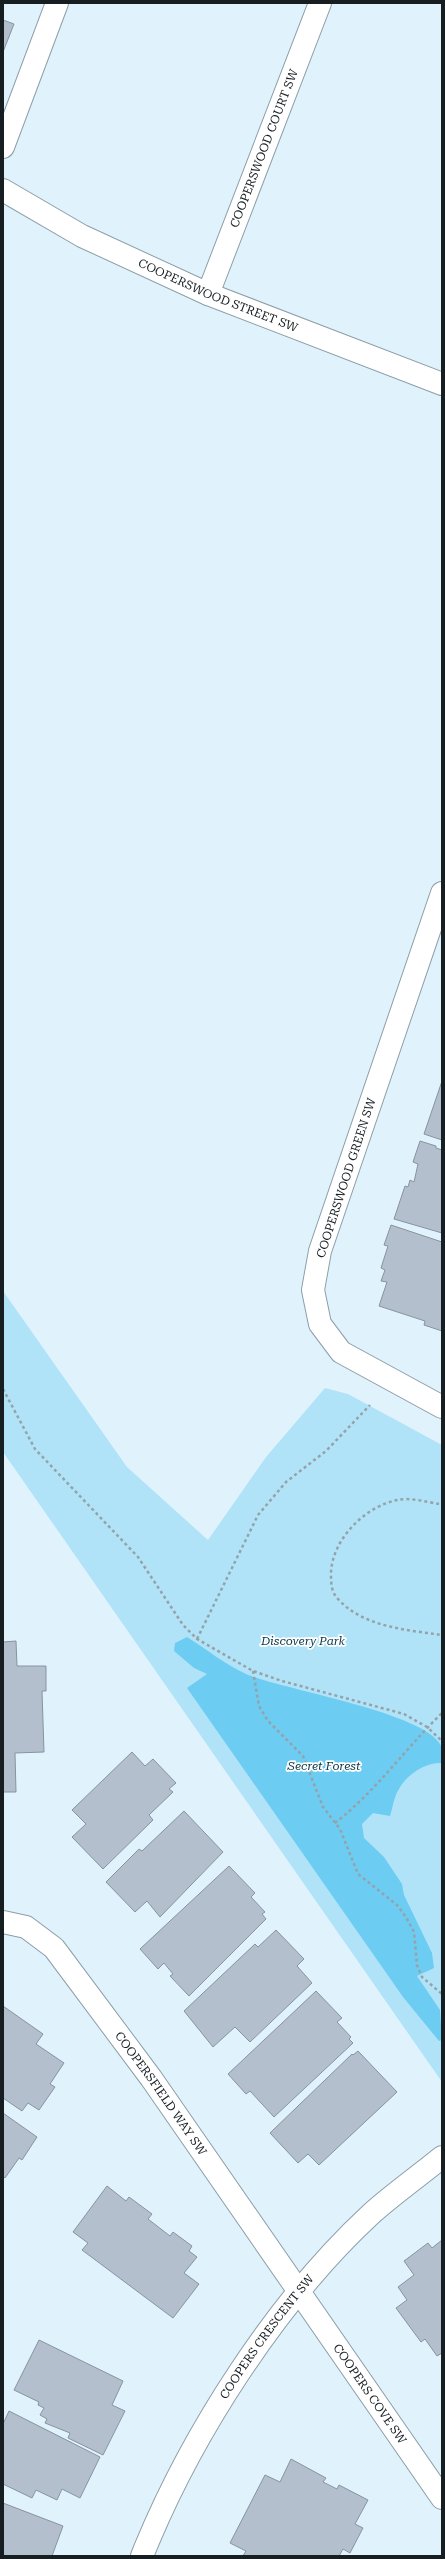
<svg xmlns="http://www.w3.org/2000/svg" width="445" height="2559" viewBox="0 0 445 2559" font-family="'Roboto Serif',serif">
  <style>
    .green { fill: #b1e3f8 }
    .forest { fill: #6cccf2 }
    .building { fill: #b3bfcd; stroke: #8893a1 }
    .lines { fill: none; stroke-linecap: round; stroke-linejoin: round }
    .minor-casing { stroke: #8c9ea7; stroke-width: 24 }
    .path { stroke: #94a3aa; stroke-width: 2.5; stroke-dasharray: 3 3; stroke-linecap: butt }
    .minor { stroke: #fff; stroke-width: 22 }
    .labels { text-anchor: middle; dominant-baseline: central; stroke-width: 3.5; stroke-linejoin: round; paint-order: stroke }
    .street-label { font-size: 12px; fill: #171e21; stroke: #fff }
    .park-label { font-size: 12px; font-style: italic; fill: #093646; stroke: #fff }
  </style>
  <rect width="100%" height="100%" fill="#e0f3fc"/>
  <polygon class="green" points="3,1291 127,1467 208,1540 266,1457 325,1388 348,1394 442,1445 442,2082 3,1452"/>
  <path class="forest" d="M187,1637C206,1649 226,1665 246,1674C282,1690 431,1713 442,1748C443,1752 442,1759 442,1763C426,1762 407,1774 399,1789C394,1796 393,1807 390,1816L373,1813L362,1824L364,1838L384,1857L402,1884L404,1895L432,1953L434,1968L417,1976L440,2010L442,2040L439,2041L403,1997L187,1688L207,1674L194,1668L174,1651L175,1643Z"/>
  <g class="building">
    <polygon points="3,20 14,24 3,52"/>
    <polygon points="442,1081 442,1140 424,1134"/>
    <polygon points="420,1141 436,1146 436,1148 442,1150 442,1233 394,1219 405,1186 408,1187 410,1180 414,1182 418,1164 413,1162"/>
    <polygon points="391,1225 442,1242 442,1331 424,1325 425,1321 379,1306 387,1282 381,1281 385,1270 381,1268 388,1246 384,1245"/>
    <polygon points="16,1641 17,1666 46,1666 46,1691 42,1691 44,1752 15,1753 16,1792 3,1792 3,1642"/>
    <polygon points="132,1752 145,1766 153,1759 176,1783 169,1789 173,1792 149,1815 153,1820 103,1869 72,1837 86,1824 72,1810"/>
    <polygon points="184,1811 223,1852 160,1917 147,1901 135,1912 106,1882 139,1849 142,1851"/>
    <polygon points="229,1866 255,1893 251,1897 265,1912 262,1914 266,1919 189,1996 170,1976 173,1974 164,1963 158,1969 140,1949"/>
    <polygon points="276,1930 304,1959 297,1966 312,1983 250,2042 235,2027 213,2047 184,2011 255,1944 258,1947"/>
    <polygon points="316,1991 342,2018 337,2022 351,2037 349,2039 353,2043 274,2117 250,2091 246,2094 228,2074"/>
    <polygon points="3,2006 43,2034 36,2044 64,2063 50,2084 55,2087 39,2110 28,2103 22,2111 3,2098"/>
    <polygon points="358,2051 397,2092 319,2165 308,2154 298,2163 270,2133 352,2054 353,2055"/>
    <polygon points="3,2113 37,2137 22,2160 19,2158 5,2178 3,2176"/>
    <polygon points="107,2186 126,2201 129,2197 152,2214 148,2219 170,2236 173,2232 192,2246 189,2251 197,2257 184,2273 199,2284 173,2318 82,2250 88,2243 73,2232"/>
    <polygon points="442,2240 442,2353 437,2356 425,2339 421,2342 396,2308 407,2300 398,2287 414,2275 404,2261 428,2243 432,2248"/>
    <polygon points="39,2340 123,2381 112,2405 125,2411 103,2455 68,2438 70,2433 45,2423 47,2419 40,2415 44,2408 38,2405 39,2402 14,2390"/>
    <polygon points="9,2411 100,2457 80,2498 62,2489 57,2500 36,2490 32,2498 3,2484 3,2424"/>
    <polygon points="291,2459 326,2478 323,2482 337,2489 339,2485 368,2500 355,2524 363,2528 350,2553 343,2549 339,2556 243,2556 246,2551 230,2543 265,2475 280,2482"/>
    <polygon points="3,2503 63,2526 52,2556 3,2556"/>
  </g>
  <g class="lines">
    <defs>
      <g id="minor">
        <polyline points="3,147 57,3"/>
        <path id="s1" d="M3,190L82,236L208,294L442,384"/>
        <path id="s2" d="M208,294L320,3"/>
        <polyline points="442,893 320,1251 313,1290 320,1324 341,1352 442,1407"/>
        <path id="s3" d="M3,1922L26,1927L54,1948L151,2078L442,2498"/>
        <path id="s4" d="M142,2556C190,2436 276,2302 371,2214C393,2194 419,2176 442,2157"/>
      </g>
    </defs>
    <use href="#minor" class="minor-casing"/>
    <g class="path">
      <polyline points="3,1389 35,1449 138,1557 183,1625 197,1639 253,1671 282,1681 404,1714 427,1727 442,1741"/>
      <path d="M439,1504C427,1502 410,1497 397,1500C364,1507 332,1540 331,1573C331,1583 331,1592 338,1599C363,1627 407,1630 442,1635"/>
      <polyline points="197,1639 258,1515 286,1482 326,1451 370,1405"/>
      <polyline points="253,1671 259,1706 268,1721 303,1756 323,1807 340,1829 358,1874 397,1905 406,1917 414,1932 417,1965 422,1977 442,1994"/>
      <path d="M335,1823C376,1791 405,1749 442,1713"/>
    </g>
    <use href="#minor" class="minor"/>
  </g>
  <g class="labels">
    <g class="street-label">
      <text stroke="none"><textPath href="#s2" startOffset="156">COOPERSWOOD COURT SW</textPath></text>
      <text stroke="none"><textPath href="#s1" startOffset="240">COOPERSWOOD STREET SW</textPath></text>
      <text transform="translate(346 1178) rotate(-72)">COOPERSWOOD GREEN SW</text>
      <text stroke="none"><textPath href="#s3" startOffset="239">COOPERSFIELD WAY SW</textPath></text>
      <text stroke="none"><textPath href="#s4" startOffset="253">COOPERS CRESCENT SW</textPath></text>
      <text stroke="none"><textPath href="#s3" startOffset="605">COOPERS COVE SW</textPath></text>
    </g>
    <g class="park-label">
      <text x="303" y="1641">Discovery Park</text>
      <text x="324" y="1766">Secret Forest</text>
    </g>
  </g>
  <rect width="445" height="2559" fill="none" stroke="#171e21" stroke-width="8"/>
</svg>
